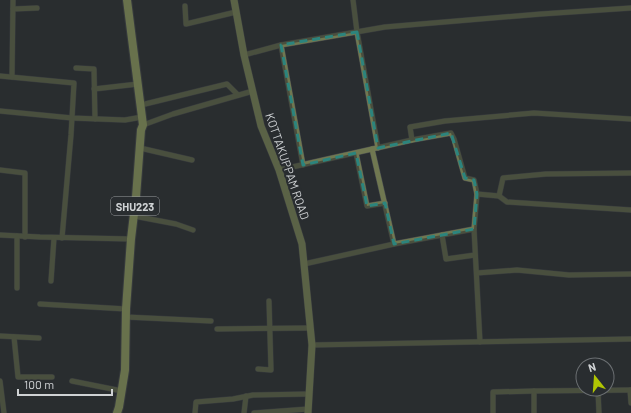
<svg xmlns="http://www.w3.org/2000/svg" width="631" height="413" viewBox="0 0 631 413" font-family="Barlow,sans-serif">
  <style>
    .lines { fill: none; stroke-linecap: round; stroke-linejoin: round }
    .street-casing { stroke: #474b4e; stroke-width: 6 }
    .secondary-casing { stroke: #474b4e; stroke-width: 8 }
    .primary-casing { stroke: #474b4e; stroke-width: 10 }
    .street { stroke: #707851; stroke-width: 5 }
    .secondary { stroke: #96a263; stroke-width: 7 }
    .primary { stroke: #b4c370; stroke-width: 8 }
    .marked { fill: none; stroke: #2c847d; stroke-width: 3; stroke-dasharray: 8 5; stroke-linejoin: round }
    .labels { text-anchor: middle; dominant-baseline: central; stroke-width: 4; stroke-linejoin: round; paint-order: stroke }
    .shield { fill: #292d30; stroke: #9da0a3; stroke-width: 1 }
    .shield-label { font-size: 11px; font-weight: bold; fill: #cfd2d4 }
    .street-label { font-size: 12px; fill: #cfd2d4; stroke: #292d30 }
  </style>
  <rect width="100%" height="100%" fill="#292d30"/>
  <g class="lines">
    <defs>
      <g id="street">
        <polyline points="353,0 357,32 378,148"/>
        <polyline points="185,6 186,24 236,12"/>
        <polyline points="13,9 37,8"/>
        <polyline points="244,55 281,45"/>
        <polyline points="76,68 94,69 95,119"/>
        <polyline points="0,76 74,83 71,135 62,238"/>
        <polyline points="12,77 13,0"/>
        <polyline points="94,89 138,84"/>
        <polyline points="141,105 227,84 238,95"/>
        <polyline points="0,111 72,118 125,120 142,117"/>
        <polyline points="143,125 173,114 253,91"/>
        <polyline points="412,140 410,127 445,121 534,113 631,119"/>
        <polyline points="140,148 192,160"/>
        <polyline points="356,153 367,206 385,203"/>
        <polyline points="303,165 281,45 385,27 541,14 631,8"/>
        <polyline points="0,170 25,173 25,237"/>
        <polyline points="279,170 412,140 451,133 454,139 465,178 474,180 477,194 474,229 480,342"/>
        <polyline points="477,194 499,196 507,202 631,210"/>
        <polyline points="499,196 503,178 546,174 631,173"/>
        <polyline points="134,216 176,224 193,230"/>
        <polyline points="0,235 40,237 131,239"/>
        <polyline points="442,235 446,259 475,255"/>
        <polyline points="394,244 474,229"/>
        <polyline points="304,264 394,244 372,149"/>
        <polyline points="477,273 517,270 569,275 631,274"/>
        <polyline points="51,281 54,238"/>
        <polyline points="17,288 17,236"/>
        <polyline points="40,304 126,309"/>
        <polyline points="126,317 211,321"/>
        <polyline points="217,329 310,328"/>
        <polyline points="0,336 39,338"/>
        <polyline points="14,337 18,377 52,377"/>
        <polyline points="312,345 631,339"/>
        <polyline points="258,369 271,370 269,301"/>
        <polyline points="0,381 4,413"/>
        <polyline points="72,381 122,391"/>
        <polyline points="630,390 631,403"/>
        <polyline points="534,391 534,413"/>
        <polyline points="598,391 599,413"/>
        <polyline points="195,413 196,402 233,399 253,395 309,394"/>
        <polyline points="244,413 246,396"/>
        <polyline points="254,413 308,409"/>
        <polyline points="493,413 493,392 534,391 631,390"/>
      </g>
      <polyline id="secondary" points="234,0 244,55 261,126 279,170 302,244 312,345 308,413"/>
      <polyline id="primary" points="117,413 119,407 125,370 126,309 131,239 136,197 141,130 143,125 127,0"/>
    </defs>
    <use href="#street" class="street-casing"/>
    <use href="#secondary" class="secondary-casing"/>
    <use href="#primary" class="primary-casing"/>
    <use href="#street" class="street"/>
    <use href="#secondary" class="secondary"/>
    <use href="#primary" class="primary"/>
  </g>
  <path d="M0 0H631V413H0ZM357,32L378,148L451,133L465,178L474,180L477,194L474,229L394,244L385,203L367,206L356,153L303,165L281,45Z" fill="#292d30" fill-opacity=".55" fill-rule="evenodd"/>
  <path class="marked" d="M357,32L378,148L451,133L465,178L474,180L477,194L474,229L394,244L385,203L367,206L356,153L303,165L281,45Z"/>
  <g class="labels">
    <rect class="shield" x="111" y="197" width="48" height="18" rx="3"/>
    <g class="shield-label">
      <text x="135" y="206">SHU223</text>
    </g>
    <g class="street-label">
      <text transform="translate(288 166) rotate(71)">KOTTAKUPPAM ROAD</text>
    </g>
  </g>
  <g transform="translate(595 377) rotate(343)"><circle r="19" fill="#292d30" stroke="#6b6f72"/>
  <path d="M0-3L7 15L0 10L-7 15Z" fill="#b0c503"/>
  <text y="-6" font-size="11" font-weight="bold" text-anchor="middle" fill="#cfd2d4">N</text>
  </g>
  <path d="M18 389v6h94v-6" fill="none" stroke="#cfd2d4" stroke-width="2"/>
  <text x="24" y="389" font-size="12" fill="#cfd2d4" stroke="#292d30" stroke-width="3" paint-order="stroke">100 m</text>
</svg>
